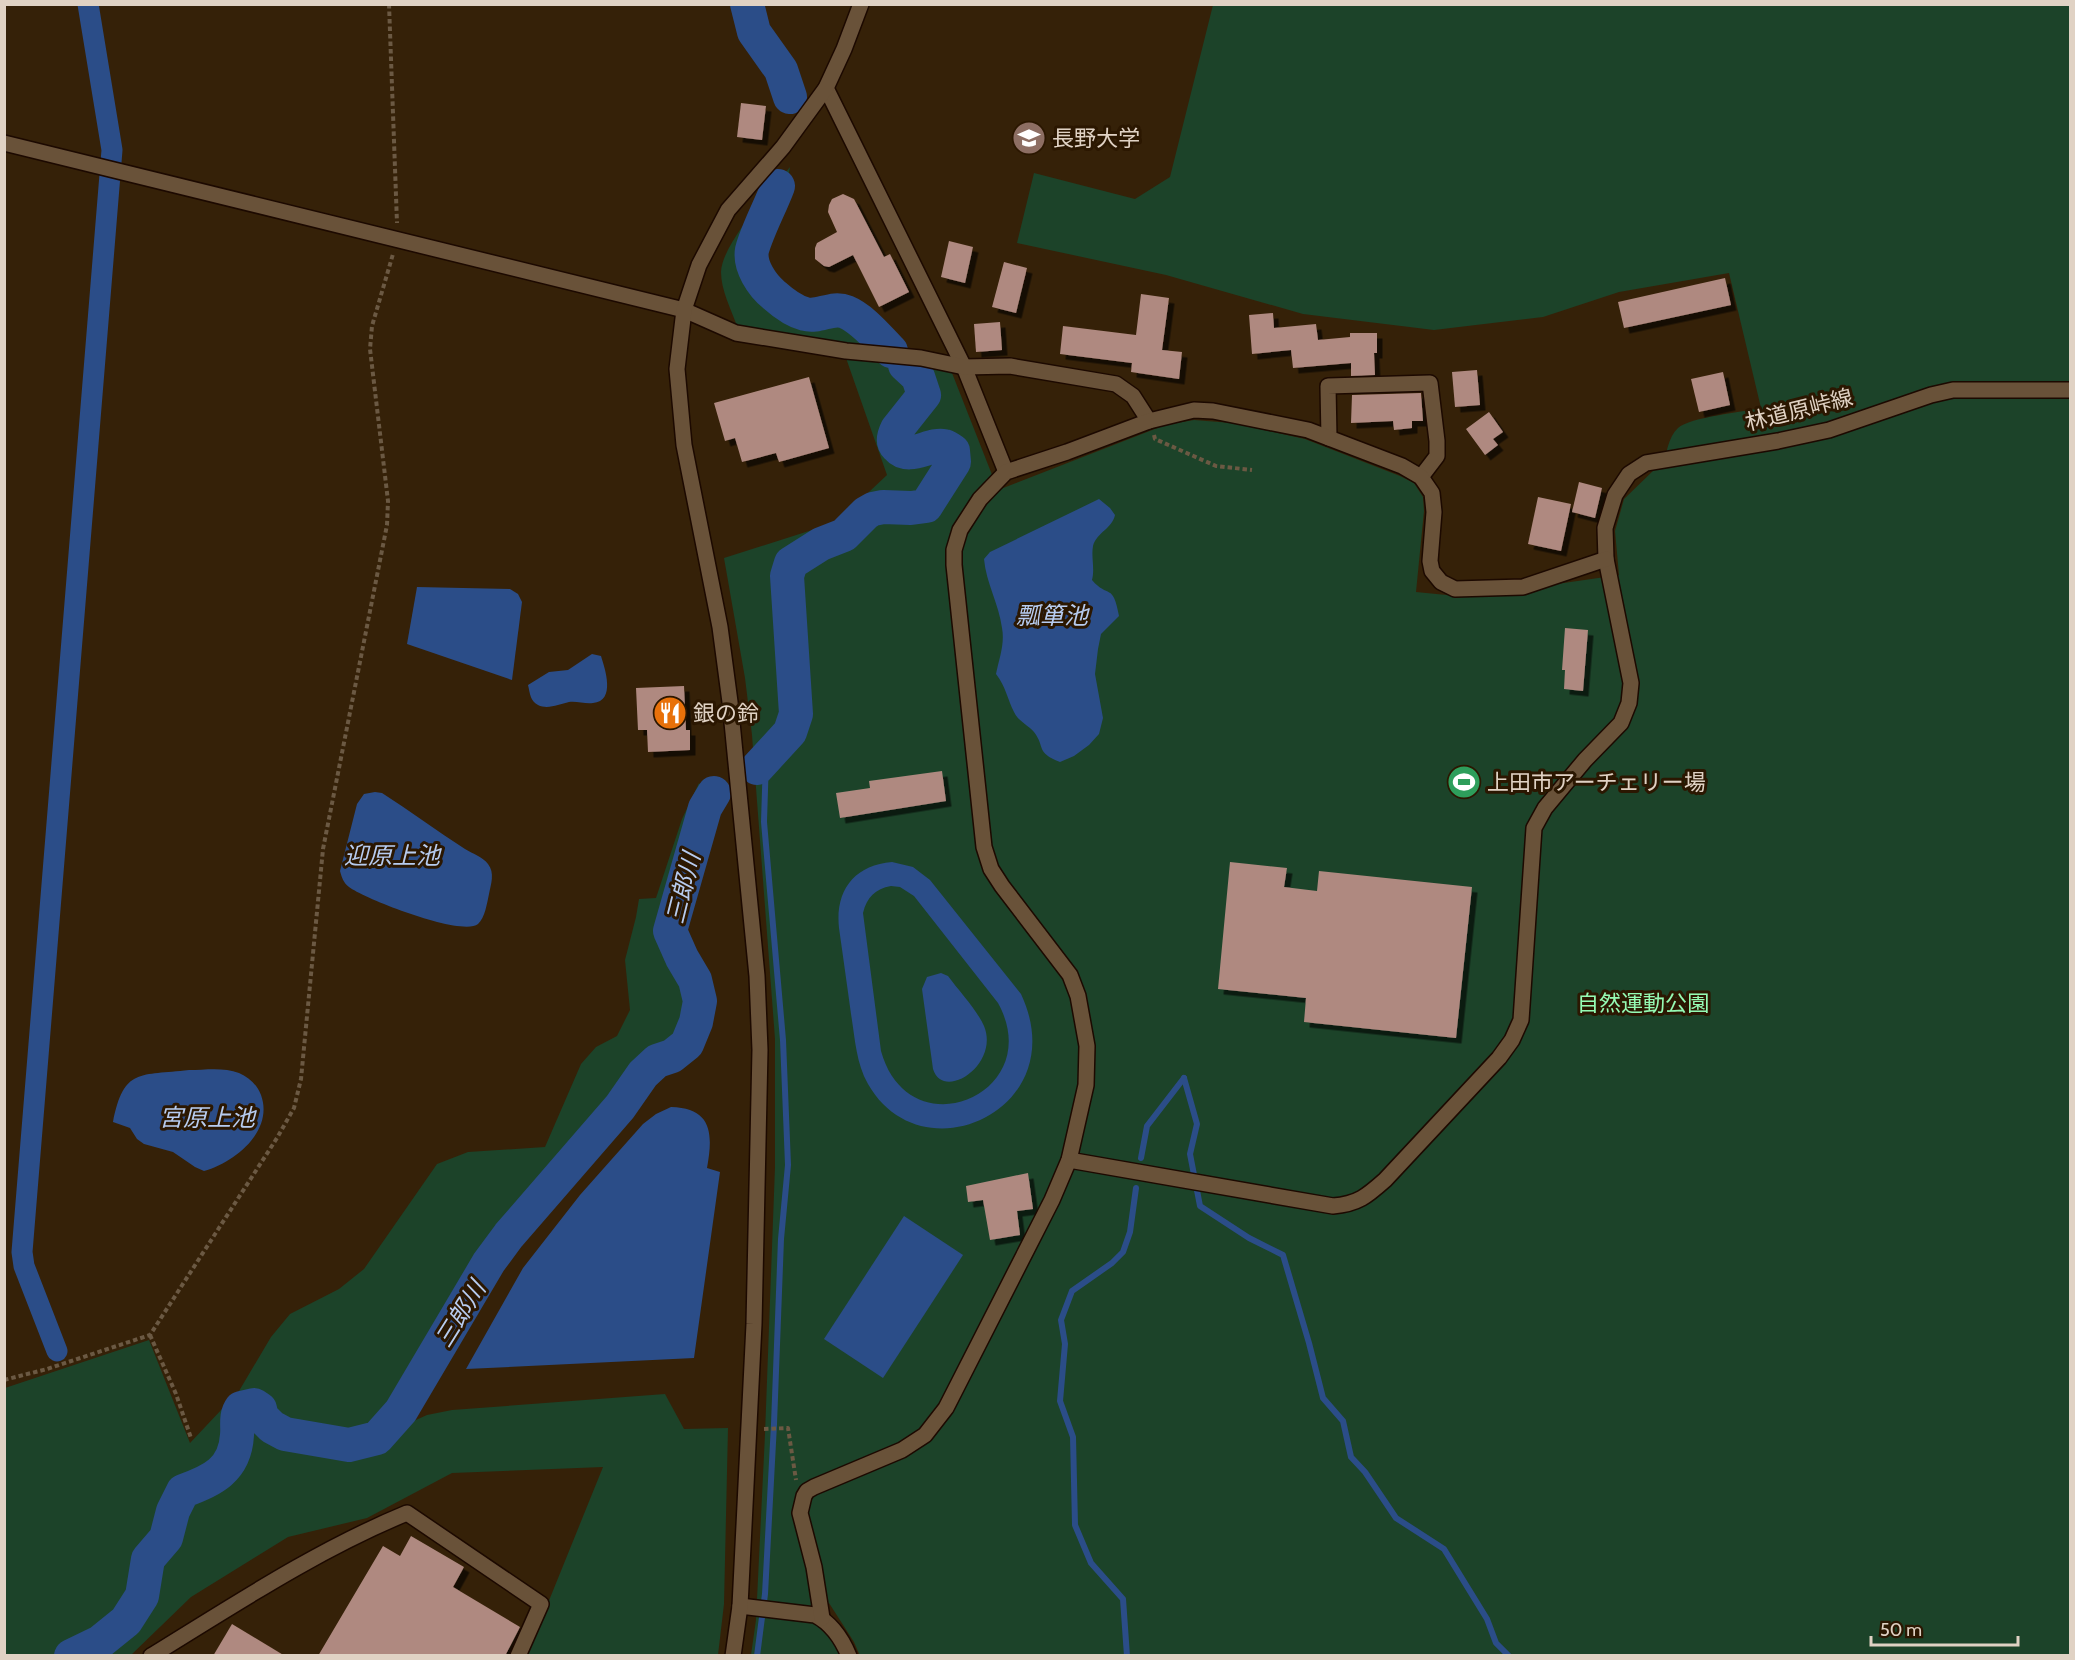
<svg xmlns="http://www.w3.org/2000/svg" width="2075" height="1660" viewBox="0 0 2075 1660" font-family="Cabin,'Noto Sans JP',sans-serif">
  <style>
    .green { fill: #1c4329 }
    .water { fill: #2b4d88; fill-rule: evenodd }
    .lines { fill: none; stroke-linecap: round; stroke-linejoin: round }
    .stream { stroke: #2b4d88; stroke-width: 6 }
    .canal { stroke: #2b4d88; stroke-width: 21 }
    .river { stroke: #2b4d88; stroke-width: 34 }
    .building { fill: #af8980; filter: url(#shadow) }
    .minor-casing { stroke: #1c0900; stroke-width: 18 }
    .path { stroke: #6b5943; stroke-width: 4; stroke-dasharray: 4.5 3; stroke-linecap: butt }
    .minor { stroke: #695239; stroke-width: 15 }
    .labels { text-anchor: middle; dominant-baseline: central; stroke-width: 6; stroke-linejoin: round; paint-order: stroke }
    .poi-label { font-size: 22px; fill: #e0d2c4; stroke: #2b1701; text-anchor: start }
    .street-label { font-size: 22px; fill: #e0d2c4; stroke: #2b1701 }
    .park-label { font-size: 22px; fill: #95fbb4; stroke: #2b1701 }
    .water-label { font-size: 24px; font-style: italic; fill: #b7ccf0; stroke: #2b1701 }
  </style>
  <defs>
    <filter id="shadow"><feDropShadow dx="5.5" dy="5.5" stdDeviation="0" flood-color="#0009"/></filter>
  </defs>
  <rect width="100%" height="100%" fill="#352108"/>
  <g class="green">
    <path d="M1213,5H2070V1655L860,1656L854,1642L829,1603L815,1615L843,1655H751L756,1620L765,1434L775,1167V1039L752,735L745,678L724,558L837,522L887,475L846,358L934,366L952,373L998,490L1165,425L1194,420L1232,423L1305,439L1400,476L1414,483L1423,497L1424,511L1416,592L1467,597L1619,575L1615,531L1624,499L1655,469L1663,468C1666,455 1668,437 1678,428C1690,417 1743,412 1761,408L1729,273L1619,292L1543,317L1434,330L1303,314L1166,275L1017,243L1034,173L1135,199L1170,177Z"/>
    <path d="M790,167L781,215L761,256L762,268L781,294L789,301C802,300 831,295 842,297C858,301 889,337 902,350L845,346L737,326C731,309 721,290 721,272C722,243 772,190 790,167Z"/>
    <polygon points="699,783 715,804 695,862 676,931 689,963 701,981 705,1005 700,1029 691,1046 676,1061 661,1067 517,1236 458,1324 398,1428 427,1415 452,1410 665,1394 684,1429 728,1428 724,1604 718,1655 527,1655 603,1467 452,1473 367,1518 288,1537 191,1597 131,1655 5,1656 5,1388 149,1340 190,1443 239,1391 271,1337 290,1314 339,1289 364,1269 437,1164 468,1152 545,1147 581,1064 596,1047 617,1036 630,1010 625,960 636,917 639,899 656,898 682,819"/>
  </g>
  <g class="water">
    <path d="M1099,499L1110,508L1115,515C1112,529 1097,532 1093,546C1091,557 1095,569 1092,580C1108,599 1113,582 1119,616L1101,634L1098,649L1095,674L1103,718L1099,734L1089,745L1074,756L1060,762C1035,752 1046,748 1034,732C1028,725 1018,721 1014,712C1007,698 1006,687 996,674C999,659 1005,644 1002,628C999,604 986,583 984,559L990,552Z"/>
    <polygon points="417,587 510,589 518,594 522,602 512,680 407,644"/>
    <path d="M592,654L601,656C605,669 616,701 593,703C585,704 577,701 569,702C559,704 548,710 538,705C530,701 530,693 528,685L549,672L568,670Z"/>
    <path d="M375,792L382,793C410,811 437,831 465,849C473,854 483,857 488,864C495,873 491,884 489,894C487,903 485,918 478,924C462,937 365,899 349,887C343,882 342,878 340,871L357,804L364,794Z"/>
    <path d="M892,862L913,867L930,880L1021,994C1075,1109 922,1179 868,1084C856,1063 855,1038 851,1014C847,985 843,956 839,928C835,891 854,865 892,862ZM891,886L900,887L914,896L998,1003C1048,1094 909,1152 881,1051L863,913C867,897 875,889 891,886Z"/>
    <path d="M941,973L948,976C959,991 977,1010 984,1026C1000,1065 943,1102 933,1069L922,989L927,977Z"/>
    <path d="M189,1070C205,1070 224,1067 239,1073C249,1077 257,1085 261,1095C274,1131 235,1162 204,1171L195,1167L173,1152L144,1144L137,1139L130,1128L113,1122C124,1067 140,1076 189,1070Z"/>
    <path d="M671,1107C713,1108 713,1135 707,1168L720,1172L694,1358L466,1369L523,1268L580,1195L643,1124L656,1114Z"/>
    <polygon points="904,1216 963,1255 883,1378 824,1339"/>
  </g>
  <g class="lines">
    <g class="stream">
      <polyline points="1184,1078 1197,1124 1190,1154 1200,1206 1249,1238 1283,1255 1309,1343 1323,1398 1343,1421 1351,1457 1365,1472 1396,1518 1444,1549 1487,1619 1496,1643 1509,1656"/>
      <polyline points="1141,1158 1147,1126 1184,1078"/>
      <polyline points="757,1656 765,1594 774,1424 781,1239 788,1165 783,1040 764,822 766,758"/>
      <polyline points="1127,1656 1123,1599 1091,1563 1075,1525 1073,1437 1060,1401 1065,1344 1061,1320 1072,1291 1112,1263 1123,1252 1130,1232 1136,1188"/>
    </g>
    <polyline class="canal" points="57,1351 24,1266 22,1252 112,150 88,4"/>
    <g class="river">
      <polyline points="747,4 754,32 781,70 790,97"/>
      <path d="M778,186C771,205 757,231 752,250C749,266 762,285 774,295C783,303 793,311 805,314C819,318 832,306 846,312C863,319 878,338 891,351"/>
      <path d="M757,768L790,732L796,714L787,576L791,563L821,544L844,535L866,513L873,509L883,507L911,508L926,506L954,462L953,451C950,449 947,447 944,446C930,443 909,461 897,447C892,442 894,435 897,429L924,395L918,377L905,365"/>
      <path d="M71,1656L100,1642L126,1621L142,1596L148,1559L166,1538L173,1511L183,1491C212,1481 235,1470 237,1435C238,1426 235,1416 241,1408L254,1405L260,1409L262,1417L272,1427L285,1434L349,1445L377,1438L401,1411L489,1262L509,1235L620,1107L643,1074L657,1061L672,1056L687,1044L696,1022L700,1001L695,980L682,958L670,931L705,808L714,793"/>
    </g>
  </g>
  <g class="building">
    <polygon points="741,103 766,106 762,140 737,137"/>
    <polygon points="843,194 854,199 884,257 890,254 909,292 879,307 853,255 829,267 824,266 815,259 815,248 817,243 837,232 828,212 829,205 832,199"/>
    <polygon points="949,241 973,247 965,283 941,277"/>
    <polygon points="1004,262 1027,268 1016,313 992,307"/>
    <polygon points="1725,278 1731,305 1624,328 1618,302"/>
    <polygon points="1141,294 1169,298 1162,350 1182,352 1179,379 1131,372 1132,363 1060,354 1063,326 1136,335"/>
    <polygon points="1273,313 1274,328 1316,324 1318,340 1350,337 1350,333 1377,333 1377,353 1374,353 1375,375 1351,376 1351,363 1293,368 1291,350 1252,354 1249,315"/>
    <polygon points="1000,322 1002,350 976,352 974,324"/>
    <polygon points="1477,370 1480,405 1455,407 1452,372"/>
    <polygon points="1723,372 1730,405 1699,412 1691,379"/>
    <polygon points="809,377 829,448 779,462 776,453 742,462 735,438 725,441 714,403"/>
    <polygon points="1421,393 1423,421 1412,421 1412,428 1394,430 1393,421 1351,423 1352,395"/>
    <polygon points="1489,412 1503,432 1493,439 1498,445 1485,455 1466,429"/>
    <polygon points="1579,482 1602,488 1595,518 1572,512"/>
    <polygon points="1538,497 1571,504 1561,551 1528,544"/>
    <polygon points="1565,628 1588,630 1583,691 1564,689 1565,670 1562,670"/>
    <polygon points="684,686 686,730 690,730 690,750 648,752 647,730 638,730 636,688"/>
    <polygon points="942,771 946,801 840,818 836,793 870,788 869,781"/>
    <polygon points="1230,862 1287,868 1284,887 1317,891 1319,871 1472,887 1456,1038 1304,1022 1306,998 1218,989"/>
    <polygon points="1028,1173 1033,1209 1017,1211 1020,1235 990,1240 983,1200 968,1202 966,1186"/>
    <polygon points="411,1536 464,1567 453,1587 520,1627 505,1656 318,1656 383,1546 400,1556"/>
    <polygon points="232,1624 285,1656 213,1656"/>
  </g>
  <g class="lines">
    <defs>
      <g id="minor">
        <polyline points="826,88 964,367 1006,472"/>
        <polyline points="4,143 684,310 736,333 846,351 921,358 964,367 1010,366 1116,384 1133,396 1149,421"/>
        <polyline points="1329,438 1328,386 1430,383 1437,441 1437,456 1421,477"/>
        <path d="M1069,1160L1333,1206C1358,1204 1367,1196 1385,1180L1499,1058L1512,1040L1521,1020L1534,828L1545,808L1585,760L1621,723L1629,703L1631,683L1606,559L1605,528L1615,495L1629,474L1646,463L1778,441L1829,430L1931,395L1953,390H2070"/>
        <path d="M740,1606L815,1615C831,1623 842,1639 849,1656"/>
        <polyline points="822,1618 814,1567 800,1513 804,1496 807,1491 814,1487 902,1450 925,1435 946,1408 1052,1200 1069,1160 1086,1085 1087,1046 1078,996 1070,975 1002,886 991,869 984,847 954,565 954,550 960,530 980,499 1006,472 1067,452 1149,421 1194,410 1213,411 1308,430 1402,466 1421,477 1432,493 1434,512 1430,561 1432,571 1441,582 1455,589 1523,587 1606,559"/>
        <path d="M151,1656C234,1605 317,1550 407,1513L541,1604L518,1656"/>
        <polyline points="733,1656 740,1606 754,1324 760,1050 757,976 730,702 720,627 684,445 677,369 684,310 699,265 728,210 783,147 826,88 844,49 861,4"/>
      </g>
    </defs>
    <use href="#minor" class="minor-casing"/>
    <g class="path">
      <polyline points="389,4 397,223"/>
      <polyline points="1154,435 1155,439 1216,466 1252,470"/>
      <polyline points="150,1335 176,1394 191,1438"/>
      <polyline points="4,1380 47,1369 150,1335 277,1138 294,1108 301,1079 323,849 387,525 388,501 370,349 372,326 393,254"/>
      <polyline points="764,1429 788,1428 796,1480"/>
    </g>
    <use href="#minor" class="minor"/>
  </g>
  <defs>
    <symbol id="university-disc" viewBox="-11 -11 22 22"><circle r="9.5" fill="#8d6e63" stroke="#2b1701"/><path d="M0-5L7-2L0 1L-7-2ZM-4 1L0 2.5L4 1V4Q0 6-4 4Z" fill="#fff"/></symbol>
    <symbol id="restaurant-disc" viewBox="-11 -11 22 22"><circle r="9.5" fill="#e8710a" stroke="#2b1701"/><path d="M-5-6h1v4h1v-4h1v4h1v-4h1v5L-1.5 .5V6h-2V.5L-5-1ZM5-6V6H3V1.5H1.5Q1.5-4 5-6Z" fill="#fff"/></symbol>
    <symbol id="stadium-disc" viewBox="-11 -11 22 22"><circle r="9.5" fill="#2e9e5b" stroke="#2b1701"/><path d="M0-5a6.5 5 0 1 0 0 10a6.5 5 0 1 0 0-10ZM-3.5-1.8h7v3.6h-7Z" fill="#fff"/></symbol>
  </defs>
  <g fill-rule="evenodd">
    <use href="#university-disc" x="1010" y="119" width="38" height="38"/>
    <use href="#restaurant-disc" x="651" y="694" width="38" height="38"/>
    <use href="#stadium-disc" x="1445" y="763" width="38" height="38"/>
  </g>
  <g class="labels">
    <g class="poi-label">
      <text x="1052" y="138">長野大学</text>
      <text x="693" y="713">銀の鈴</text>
      <text x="1487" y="782">上田市アーチェリー場</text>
    </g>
    <g class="street-label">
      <text transform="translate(1799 410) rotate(-14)">林道原峠線</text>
    </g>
    <g class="park-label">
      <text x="1643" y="1003">自然運動公園</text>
    </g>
    <g class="water-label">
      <text x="1052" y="615">瓢箪池</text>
      <text x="392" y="855">迎原上池</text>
      <text transform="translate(683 888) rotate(-76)">三郎川</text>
      <text x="207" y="1117">宮原上池</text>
      <text transform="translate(460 1314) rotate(-58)">三郎川</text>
    </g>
  </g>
  <rect width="2075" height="1660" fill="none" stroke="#e0d2c4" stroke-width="12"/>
  <path d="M1871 1636v9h147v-9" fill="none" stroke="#e0d2c4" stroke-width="3"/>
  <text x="1880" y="1636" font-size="18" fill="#e0d2c4" stroke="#2b1701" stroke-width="4.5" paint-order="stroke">50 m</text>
</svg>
